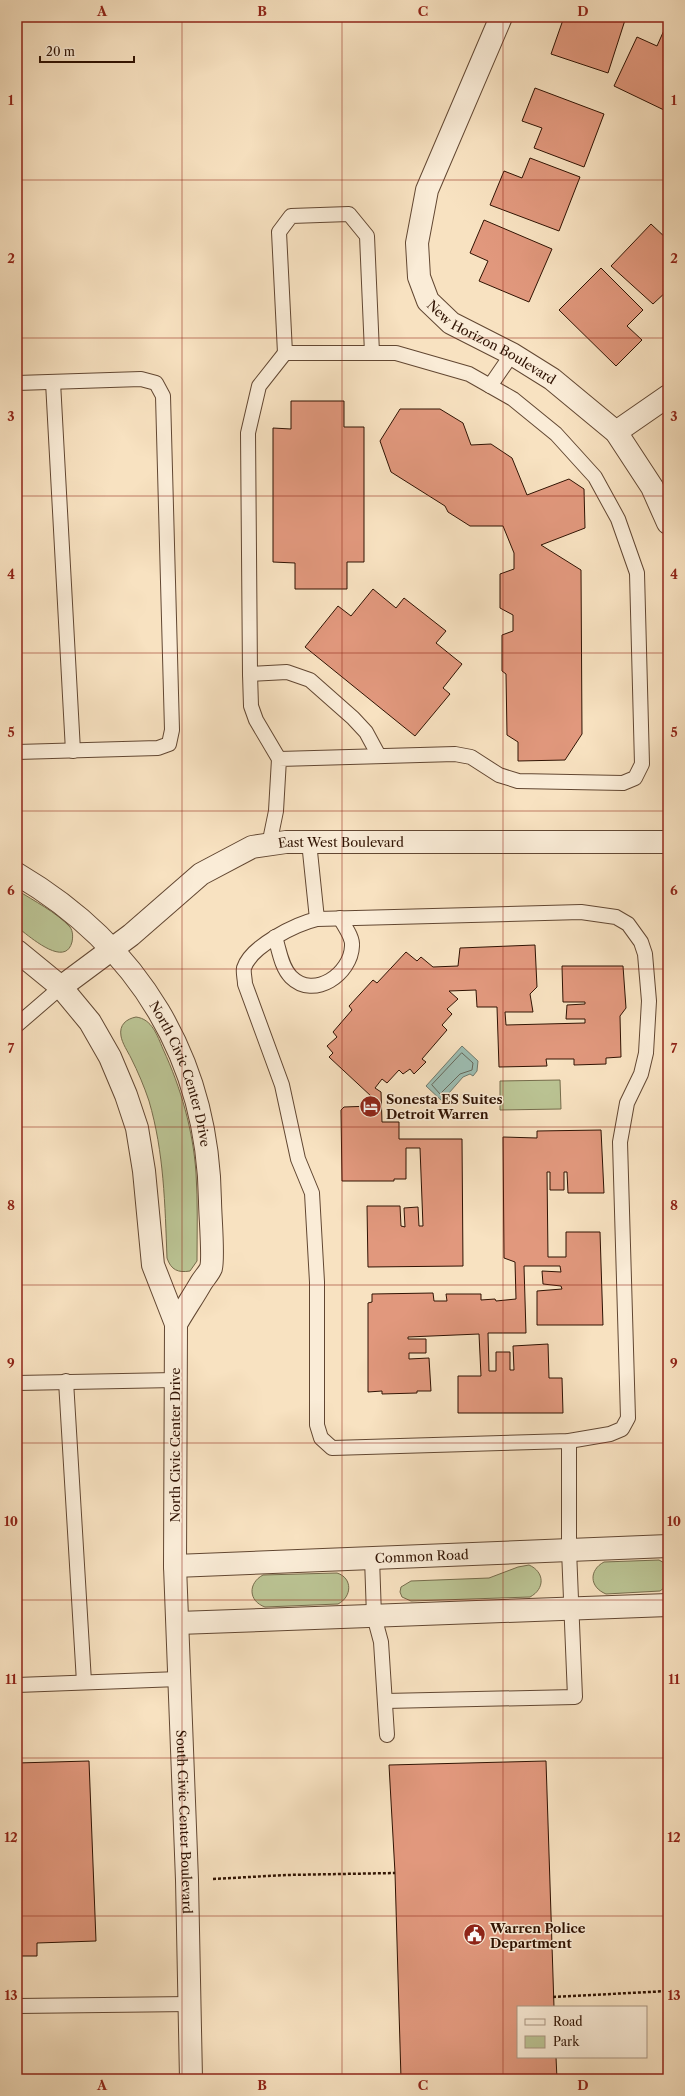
<svg xmlns="http://www.w3.org/2000/svg" width="685" height="2096" viewBox="0 0 685 2096" font-family="'Libre Caslon Text',serif">
  <style>
    .green { fill: #bbc494; stroke: #766c4c }
    .water { fill: #9dbeb3; stroke: #717a6d }
    .lines { fill: none; stroke-linecap: round; stroke-linejoin: round }
    .shore { stroke: #66685b; stroke-width: 1 }
    .building { fill: #e1987d; stroke: #301303 }
    .service-casing { stroke: #624732; stroke-width: 16 }
    .minor-casing { stroke: #624732; stroke-width: 24 }
    .path { stroke: #301303; stroke-width: 2.5; stroke-dasharray: 3 2; stroke-linecap: butt }
    .service { stroke: #faecd7; stroke-width: 14 }
    .minor { stroke: #faecd7; stroke-width: 22 }
    .grid { fill: none; stroke: #8f2418; stroke-width: 1; stroke-opacity: 0.55 }
    .labels { text-anchor: middle; dominant-baseline: central; stroke-width: 3; stroke-linejoin: round; paint-order: stroke }
    .street-label { font-size: 13px; fill: #301303; stroke: #faecd7 }
    .poi-label { font-size: 13px; font-weight: bold; fill: #301303; stroke: #faecd7; text-anchor: start }
    .neatline { fill: none; stroke: #8f2418; stroke-width: 1.5 }
    .grid-label { font-size: 13px; text-anchor: middle; font-weight: bold; fill: #8f2418 }
  </style>
  <rect width="100%" height="100%" fill="#f8e2c1"/>
  <filter id="stains"><feTurbulence type="fractalNoise" baseFrequency=".005" numOctaves="4"/><feColorMatrix values="0 0 0 0 .2 0 0 0 0 .09 0 0 0 0 .02 0 0 0 .5 -.17"/></filter>
  <radialGradient id="worn" r=".72"><stop offset=".6" stop-color="#630" stop-opacity="0"/><stop offset="1" stop-color="#630" stop-opacity=".3"/></radialGradient>
  <g class="green">
    <path d="M17,890C34,901 56,912 70,927C73,931 73,937 72,942C65,969 28,935 17,927Z"/>
    <path d="M136,1017C152,1019 157,1035 163,1049C181,1088 193,1130 196,1173C198,1202 197,1232 197,1261L190,1271C178,1273 171,1270 167,1258C165,1205 164,1152 149,1101C144,1086 138,1072 131,1058C128,1052 122,1043 121,1036C119,1025 126,1019 136,1017Z"/>
    <polygon points="560,1080 561,1109 500,1110 500,1081"/>
    <path d="M659,1560L668,1565V1585L660,1591L606,1594C589,1587 589,1570 604,1562Z"/>
    <path d="M529,1565C545,1572 545,1589 530,1597L411,1601L402,1597L400,1592L401,1587L411,1581L489,1578L518,1567Z"/>
    <path d="M337,1573C353,1578 352,1597 338,1604L265,1607C248,1601 248,1583 263,1575Z"/>
  </g>
  <polygon class="water" points="462,1046 478,1061 477,1071 473,1076 470,1074 463,1077 442,1101 426,1086"/>
  <g class="lines">
    <polygon class="shore" points="462,1053 473,1063 472,1070 460,1074 440,1094 432,1085"/>
  </g>
  <g class="building">
    <polygon points="564,17 626,17 608,73 551,54"/>
    <polygon points="665,28 668,30 668,101 664,110 614,86 637,37 657,46"/>
    <polygon points="535,88 604,114 584,167 534,148 542,128 522,121"/>
    <polygon points="530,158 580,177 559,231 490,205 504,171 522,178"/>
    <polygon points="484,220 552,249 529,302 479,281 488,261 470,253"/>
    <polygon points="651,224 668,240 668,290 653,304 611,266"/>
    <polygon points="601,268 643,310 627,326 642,340 616,366 559,310"/>
    <polygon points="291,401 344,401 344,427 364,427 364,562 347,562 347,589 295,589 295,563 273,562 273,428 291,429"/>
    <polygon points="400,409 440,409 463,423 471,445 491,444 512,458 527,495 569,479 584,489 585,528 541,545 581,570 582,734 565,760 518,761 518,742 507,735 506,674 502,671 502,635 513,631 513,615 500,608 500,574 514,569 514,553 503,526 470,526 448,512 445,506 391,472 380,441"/>
    <polygon points="373,589 396,608 404,598 446,631 436,643 462,664 443,688 450,694 415,736 305,647 338,606 351,616"/>
    <polygon points="535,945 537,987 530,994 533,1012 505,1012 506,1025 585,1023 585,1019 566,1019 567,1005 585,1004 585,1002 563,1002 562,966 623,966 626,1008 620,1016 621,1057 606,1058 606,1064 574,1065 574,1059 546,1059 547,1066 499,1067 497,1007 477,1007 476,990 449,991 458,999 447,1009 452,1014 442,1025 447,1030 422,1059 426,1062 414,1074 410,1069 403,1074 399,1070 387,1083 382,1079 375,1088 381,1092 382,1122 399,1122 399,1139 462,1139 463,1266 368,1267 367,1206 400,1206 401,1226 405,1227 404,1208 418,1207 419,1226 423,1226 420,1148 406,1148 406,1179 394,1179 394,1181 342,1181 341,1110 344,1107 372,1106 372,1097 329,1057 333,1053 327,1046 337,1037 333,1032 352,1010 349,1006 373,980 377,983 406,952 417,961 421,957 433,967 458,966 460,948"/>
    <polygon points="601,1130 604,1193 568,1193 567,1172 564,1172 564,1190 550,1190 550,1172 547,1172 548,1257 566,1257 566,1232 600,1232 603,1325 537,1325 537,1291 562,1289 561,1286 543,1284 542,1271 561,1272 560,1266 524,1266 526,1333 488,1333 489,1371 496,1371 496,1352 510,1352 510,1370 514,1370 513,1346 548,1344 549,1378 562,1378 563,1413 458,1413 458,1376 481,1376 479,1334 408,1337 408,1339 426,1339 426,1353 409,1353 409,1359 429,1358 431,1391 417,1391 417,1393 382,1394 382,1391 368,1392 368,1303 372,1302 372,1294 433,1293 434,1301 447,1301 446,1294 481,1294 481,1300 495,1299 496,1301 516,1299 515,1262 504,1258 503,1137 537,1138 537,1131"/>
    <polygon points="17,1557 19,1557 21,1630 17,1630"/>
    <polygon points="89,1761 96,1941 37,1943 37,1956 17,1956 17,1763"/>
    <polygon points="546,1761 554,2007 518,2007 518,2057 556,2057 557,2079 401,2079 395,1873 389,1765"/>
  </g>
  <g class="lines">
    <defs>
      <g id="service">
        <polyline points="285,353 279,232 291,216 349,214 367,236 372,353"/>
        <polyline points="53,382 73,751"/>
        <polyline points="17,383 141,379 156,383 163,396 172,730 169,744 158,748 17,752"/>
        <polyline points="490,386 512,354"/>
        <polyline points="250,674 287,672 310,680 353,718 366,732 379,756"/>
        <path d="M309,842L317,919C296,924 251,946 244,968C243,973 245,979 245,984L282,1085L298,1159L312,1193L317,1282V1425L321,1438L332,1448L569,1441L610,1434L622,1429L628,1418L620,1142L627,1103L641,1074L646,1053L649,1001L645,954L641,942L628,924L616,917L581,912L317,919"/>
        <polyline points="269,845 276,811 279,759 256,720 251,706 250,674 248,433 259,386 285,353 396,353 469,374 513,399 556,434 595,477 618,519 637,573 642,764 635,778 623,783 518,781 499,775 471,757 455,754 279,759"/>
        <path d="M275,937C279,949 281,967 291,977C314,1000 351,974 352,946C353,937 344,926 340,918"/>
        <polyline points="17,1025 61,987"/>
        <polyline points="66,1381 84,1682"/>
        <polyline points="17,1383 175,1380"/>
        <polyline points="372,1558 374,1616 381,1642 387,1735"/>
        <polyline points="17,1685 179,1679"/>
        <polyline points="385,1701 575,1697 569,1550 569,1441"/>
        <polyline points="17,2006 190,2004"/>
      </g>
      <g id="minor">
        <path id="s1" d="M501,17L427,190L417,243L419,277L428,301L451,323L512,354L552,379L616,432L652,487L668,523"/>
        <polyline points="616,432 668,396"/>
        <path id="s2" d="M17,874C139,946 208,1059 210,1201C210,1214 214,1258 211,1268C209,1273 204,1278 201,1283C193,1297 184,1310 176,1324"/>
        <path id="s3" d="M17,951L61,987L90,1022L110,1057L126,1095L137,1128L144,1171L153,1265L176,1324L175,1566L187,1880L191,2079"/>
        <path id="s4" d="M61,987L131,935L201,874L252,847L286,842H668"/>
        <path id="s5" d="M175,1566L668,1546"/>
        <polyline points="178,1623 668,1605"/>
      </g>
    </defs>
    <use href="#service" class="service-casing"/>
    <use href="#minor" class="minor-casing"/>
    <g class="path">
      <polyline points="213,1879 286,1875 395,1873"/>
      <polyline points="553,1997 668,1991"/>
    </g>
    <use href="#service" class="service"/>
    <use href="#minor" class="minor"/>
  </g>
  <path class="grid" d="M182,17V2079M342,17V2079M503,17V2079M17,180H668M17,338H668M17,496H668M17,653H668M17,811H668M17,969H668M17,1127H668M17,1285H668M17,1443H668M17,1600H668M17,1758H668M17,1916H668"/>
  <defs>
    <symbol id="hotel-disc" viewBox="-11 -11 22 22"><circle r="9.5" fill="#8f2418" stroke="#faecd7"/><path d="M-6-4.5h1.5V1H6V5H4.5V3h-9V5H-6ZM-4 0a1.8 1.8 0 1 1 3.6 0ZM.5 0V-2.5h3Q6-2.5 6 0Z" fill="#fff"/></symbol>
    <symbol id="civic-disc" viewBox="-11 -11 22 22"><circle r="9.5" fill="#8f2418" stroke="#faecd7"/><path d="M-.6-6.5H3V-4.5H.6V-3L4-1V1h2V6H-6V1h2V-1L-.6-3ZM-1.2 2.5V6h2.4V2.5Z" fill="#fff"/></symbol>
  </defs>
  <g fill-rule="evenodd">
    <use href="#hotel-disc" x="358" y="1094" width="25" height="25"/>
    <use href="#civic-disc" x="462" y="1922" width="25" height="25"/>
  </g>
  <g class="labels">
    <g class="street-label">
      <text stroke="none"><textPath href="#s1" startOffset="378">New Horizon Boulevard</textPath></text>
      <text stroke="none"><textPath href="#s4" startOffset="327">East West Boulevard</textPath></text>
      <text stroke="none"><textPath href="#s2" startOffset="266">North Civic Center Drive</textPath></text>
      <text transform="translate(175 1445) rotate(-90)">North Civic Center Drive</text>
      <text stroke="none"><textPath href="#s5" startOffset="247">Common Road</textPath></text>
      <text stroke="none"><textPath href="#s3" startOffset="918">South Civic Center Boulevard</textPath></text>
    </g>
    <g class="poi-label">
      <text x="386" y="1099">Sonesta ES Suites<tspan x="386" dy="15">Detroit Warren</tspan></text>
      <text x="490" y="1928">Warren Police<tspan x="490" dy="15">Department</tspan></text>
    </g>
  </g>
  <rect width="685" height="2096" fill="none" stroke="#f8e2c1" stroke-width="44"/>
  <rect x="517" y="2006" width="130" height="52" fill="#faecd7" stroke="#a99582"/>
  <rect x="525" y="2019" width="20" height="6" fill="#faecd7" stroke="#a99582"/>
  <text x="553" y="2026" font-size="12" fill="#301303">Road</text>
  <rect x="525" y="2036" width="20" height="12" fill="#bbc494" stroke="#a99582"/>
  <text x="553" y="2046" font-size="12" fill="#301303">Park</text>
  <path d="M40 56v6h94v-6" fill="none" stroke="#301303" stroke-width="2"/>
  <text x="46" y="56" font-size="12" fill="#301303" stroke="#faecd7" stroke-width="3" paint-order="stroke">20 m</text>
  <rect x="22" y="22" width="641" height="2052" class="neatline"/>
  <g class="grid-label">
    <text x="102" y="16">A</text>
    <text x="262" y="16">B</text>
    <text x="423" y="16">C</text>
    <text x="583" y="16">D</text>
    <text x="11" y="105">1</text>
    <text x="674" y="105">1</text>
    <text x="11" y="263">2</text>
    <text x="674" y="263">2</text>
    <text x="11" y="421">3</text>
    <text x="674" y="421">3</text>
    <text x="11" y="579">4</text>
    <text x="674" y="579">4</text>
    <text x="11" y="737">5</text>
    <text x="674" y="737">5</text>
    <text x="11" y="895">6</text>
    <text x="674" y="895">6</text>
    <text x="11" y="1053">7</text>
    <text x="674" y="1053">7</text>
    <text x="11" y="1210">8</text>
    <text x="674" y="1210">8</text>
    <text x="11" y="1368">9</text>
    <text x="674" y="1368">9</text>
    <text x="11" y="1526">10</text>
    <text x="674" y="1526">10</text>
    <text x="11" y="1684">11</text>
    <text x="674" y="1684">11</text>
    <text x="11" y="1842">12</text>
    <text x="674" y="1842">12</text>
    <text x="11" y="2000">13</text>
    <text x="674" y="2000">13</text>
    <text x="102" y="2090">A</text>
    <text x="262" y="2090">B</text>
    <text x="423" y="2090">C</text>
    <text x="583" y="2090">D</text>
  </g>
  <rect width="100%" height="100%" filter="url(#stains)"/>
  <rect width="100%" height="100%" fill="url(#worn)"/>
</svg>
